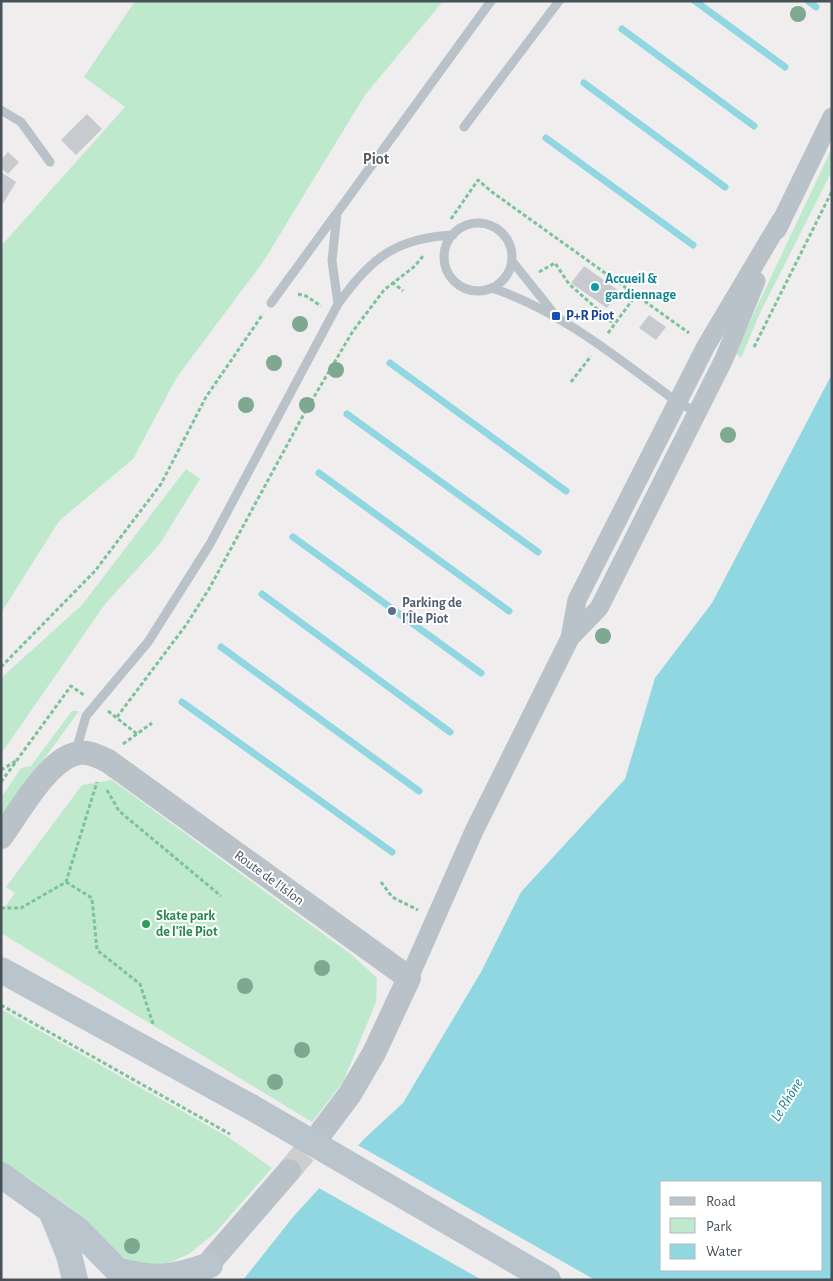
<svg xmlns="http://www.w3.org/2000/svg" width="833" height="1281" viewBox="0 0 833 1281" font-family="'Alegreya Sans',sans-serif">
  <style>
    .green { fill: #bfe9cc }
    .water { fill: #91d7e1; fill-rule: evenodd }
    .pier { fill: #efeded }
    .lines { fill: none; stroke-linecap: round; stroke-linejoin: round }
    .stream { stroke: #91d7e1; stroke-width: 7 }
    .building { fill: #c7cacf }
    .tertiary-tunnel { stroke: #cdcecf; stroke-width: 24; stroke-dasharray: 24 12; stroke-linecap: butt }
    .path { stroke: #7bc39a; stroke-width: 3; stroke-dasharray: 4 2.5; stroke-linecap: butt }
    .service { stroke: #b9c2c8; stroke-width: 9 }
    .minor { stroke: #b9c2c8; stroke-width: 19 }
    .tertiary { stroke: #b9c2c8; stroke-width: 24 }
    .secondary { stroke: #bac4cd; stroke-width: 26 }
    .secondary-bridge { stroke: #bac4cd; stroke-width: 26 }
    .tree { fill: #7ea88f }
    .culture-dot { fill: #0f9aa8; stroke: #fff; stroke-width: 2 }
    .transit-dot { fill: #1a4fb4; stroke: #fff; stroke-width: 2 }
    .service-dot { fill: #5c6f8a; stroke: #fff; stroke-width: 2 }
    .leisure-dot { fill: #2e9e5b; stroke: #fff; stroke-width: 2 }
    .labels { text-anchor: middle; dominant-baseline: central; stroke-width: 4; stroke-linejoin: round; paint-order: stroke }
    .culture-label { font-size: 14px; font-weight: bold; fill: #0d838f; stroke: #fff; text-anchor: start }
    .transit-label { font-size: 14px; font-weight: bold; fill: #164399; stroke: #fff; text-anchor: start }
    .service-label { font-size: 14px; font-weight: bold; fill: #4e5e75; stroke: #fff; text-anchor: start }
    .street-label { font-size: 14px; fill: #475158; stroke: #fff }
    .leisure-label { font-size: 14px; font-weight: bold; fill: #27864d; stroke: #fff; text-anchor: start }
    .water-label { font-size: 15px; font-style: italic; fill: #1b808f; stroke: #fff }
    .quarter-label { font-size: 16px; font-weight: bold; fill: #5a5e61; stroke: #fff }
  </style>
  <rect width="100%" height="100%" fill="#efeded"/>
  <g class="green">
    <polygon points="135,1 443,1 365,95 263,262 177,377 133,459 59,521 1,613 1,246 125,107 84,77"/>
    <polygon points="832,148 832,171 760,313 741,358 735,353"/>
    <polygon points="186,469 200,479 159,545 105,604 1,754 1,678 82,605"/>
    <polygon points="72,711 79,711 1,818 1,798 21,768 31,766"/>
    <polygon points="112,780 352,955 377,978 376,1002 343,1082 312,1122 1,933 1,912 15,893 6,887 82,785"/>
    <polygon points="1,1009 228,1137 272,1168 216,1232 189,1254 162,1266 144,1267 104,1248 76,1212 27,1177 1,1162"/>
  </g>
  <path class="water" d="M832,374V1280H243L293,1217L364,1139L403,1103L481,972L521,892L625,779L655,678L712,603ZM662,1182H822V1270H662Z"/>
  <polygon class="pier" points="356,1144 595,1280 482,1280 317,1187"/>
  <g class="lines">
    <g class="stream">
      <polyline points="695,1 785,67"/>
      <polyline points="808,1 816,7"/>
      <polyline points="622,29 754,126"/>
      <polyline points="584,83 725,187"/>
      <polyline points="546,138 693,245"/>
      <polyline points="390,363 566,491"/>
      <polyline points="347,414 538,552"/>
      <polyline points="319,473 509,611"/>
      <polyline points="293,537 481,673"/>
      <polyline points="262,594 450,732"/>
      <polyline points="221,647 419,791"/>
      <polyline points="182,702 392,852"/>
    </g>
  </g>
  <g class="building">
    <polygon points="87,114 102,129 76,155 61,140"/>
    <polygon points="8,152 19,162 8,174 1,168 1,160"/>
    <polygon points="1,172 16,182 1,207"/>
    <polygon points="584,266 619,291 607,308 571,283"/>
    <polygon points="649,315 666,327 656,340 639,328"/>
  </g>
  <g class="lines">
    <polyline class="tertiary-tunnel" points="289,1171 323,1130"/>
    <g class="path">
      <polyline points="451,219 478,180 492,192 689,333"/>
      <polyline points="539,272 555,263 569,284 614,324"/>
      <polyline points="392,282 403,291"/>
      <polyline points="298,294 306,296 321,306"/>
      <polyline points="608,333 636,295"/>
      <polyline points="754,347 832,191"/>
      <polyline points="571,382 591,356"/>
      <polyline points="1,667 95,571 161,484 206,397 263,314"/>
      <polyline points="108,711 137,734"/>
      <polyline points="117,717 186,625 209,589 305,412 353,331 384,290 415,266 423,256"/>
      <polyline points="123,744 152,723"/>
      <polyline points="1,770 16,761"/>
      <polyline points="1,782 71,686 84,695"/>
      <polyline points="107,790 119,811 221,896"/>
      <polyline points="66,882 92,898 97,950 140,984 153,1024"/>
      <polyline points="381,882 392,897 418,910"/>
      <polyline points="1,908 21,908 66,882 97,782"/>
      <polyline points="1,1005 230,1134"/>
    </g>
    <g class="service">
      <polyline points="1,110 21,122 50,162"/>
      <polyline points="464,127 559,1"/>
      <circle cx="478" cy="257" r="34"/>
      <polyline points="512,261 552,311"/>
      <path d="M492,288C561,311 619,359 677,402L697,412"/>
      <polyline points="271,303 336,214"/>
      <polyline points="338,304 332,261 337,213 491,1"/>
      <path d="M76,751L86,716L148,642L210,544L338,304C370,259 395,238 453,235"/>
    </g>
    <g class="minor">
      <polyline points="777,230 832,117"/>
      <polyline points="570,638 599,608 724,359 756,281"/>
      <polyline points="409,978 474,831 570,638 577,600 706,346 781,220"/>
    </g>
    <g class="tertiary">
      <path d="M1,837C18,814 47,761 75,754C86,750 97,756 108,761L409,978L374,1053L350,1094L323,1130"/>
      <polyline points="196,1278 289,1171"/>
    </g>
    <g class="secondary">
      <polyline points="1,970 251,1107"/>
      <polyline points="1,1175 77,1229 117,1270 123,1280"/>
      <polyline points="52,1213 69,1255 75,1280"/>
      <path d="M117,1270C157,1281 171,1278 210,1265"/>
    </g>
    <polyline class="secondary-bridge" points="251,1107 548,1280"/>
  </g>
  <g class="tree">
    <circle cx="798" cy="14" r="8"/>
    <circle cx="300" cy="324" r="8"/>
    <circle cx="274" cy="363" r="8"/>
    <circle cx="336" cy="370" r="8"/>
    <circle cx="246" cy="405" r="8"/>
    <circle cx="307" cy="405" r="8"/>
    <circle cx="728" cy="435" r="8"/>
    <circle cx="603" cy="636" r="8"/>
    <circle cx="322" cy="968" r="8"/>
    <circle cx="245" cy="986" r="8"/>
    <circle cx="302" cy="1050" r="8"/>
    <circle cx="275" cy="1082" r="8"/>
    <circle cx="132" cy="1246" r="8"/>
  </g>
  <circle class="culture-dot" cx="595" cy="287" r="5"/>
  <rect class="transit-dot" x="551" y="311" width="10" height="10" rx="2.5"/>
  <circle class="service-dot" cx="392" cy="611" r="5"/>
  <circle class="leisure-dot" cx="146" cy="924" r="5"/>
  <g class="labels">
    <g class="culture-label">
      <text x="605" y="279">Accueil &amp;<tspan x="605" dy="16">gardiennage</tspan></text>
    </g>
    <g class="transit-label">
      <text x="566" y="316">P+R Piot</text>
    </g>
    <g class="service-label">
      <text x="402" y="603">Parking de<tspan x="402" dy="16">l'Île Piot</tspan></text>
    </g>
    <g class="street-label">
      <text transform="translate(269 878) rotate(36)">Route de l'Islon</text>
    </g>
    <g class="leisure-label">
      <text x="156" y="916">Skate park<tspan x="156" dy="16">de l'île Piot</tspan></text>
    </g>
    <g class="water-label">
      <text transform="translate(787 1100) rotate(-58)">Le Rhône</text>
    </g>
    <g class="quarter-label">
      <text x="376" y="159">Piot</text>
    </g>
  </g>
  <rect width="833" height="1281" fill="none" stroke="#475158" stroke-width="5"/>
  <rect x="660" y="1181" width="162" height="90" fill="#ffffff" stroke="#b5b9bc"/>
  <rect x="670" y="1197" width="25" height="8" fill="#bac4cd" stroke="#b5b9bc"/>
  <text x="706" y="1206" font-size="15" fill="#475158">Road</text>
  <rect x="670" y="1218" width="25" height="15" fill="#bfe9cc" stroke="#b5b9bc"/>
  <text x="706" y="1231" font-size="15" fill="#475158">Park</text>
  <rect x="670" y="1244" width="25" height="15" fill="#91d7e1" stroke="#b5b9bc"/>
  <text x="706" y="1256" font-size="15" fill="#475158">Water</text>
</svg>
